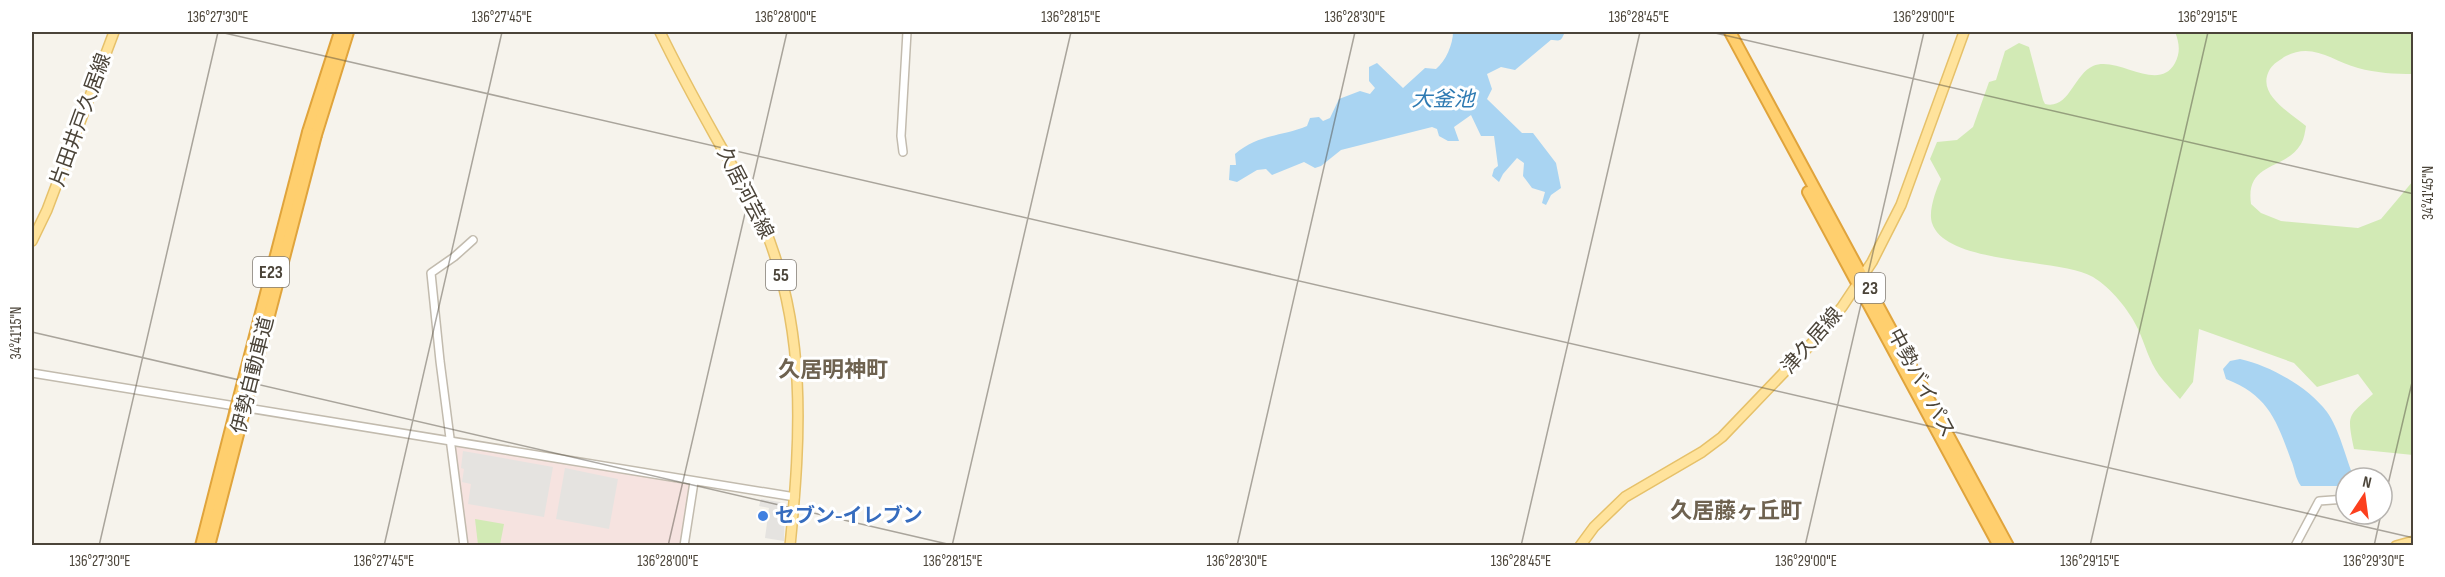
<svg xmlns="http://www.w3.org/2000/svg" width="2445" height="577" viewBox="0 0 2445 577" font-family="'Sofia Sans Condensed','Noto Sans JP',sans-serif">
  <style>
    .medical { fill: #f6e3e0 }
    .green { fill: #d2eab5 }
    .parking { fill: #e5e3e0 }
    .water { fill: #a9d4f2 }
    .lines { fill: none; stroke-linecap: round; stroke-linejoin: round }
    .river { stroke: #a9d4f2; stroke-width: 9 }
    .minor-casing { stroke: #c2bbae; stroke-width: 10 }
    .major-casing { stroke: #e6c16a; stroke-width: 12 }
    .highway-casing { stroke: #e0a43c; stroke-width: 14 }
    .minor { stroke: #fff; stroke-width: 7 }
    .major { stroke: #ffe39c; stroke-width: 9 }
    .highway { stroke: #ffcf6e; stroke-width: 10 }
    .highway-bridge-casing { stroke: #e0a43c; stroke-width: 14; stroke-linecap: butt }
    .highway-bridge { stroke: #ffcf6e; stroke-width: 10 }
    .ticks { fill: none; stroke: #4b4439; stroke-width: 1.5; stroke-opacity: 0.45 }
    .shop-dot { fill: #3f7fe0; stroke: #fff; stroke-width: 2 }
    .labels { text-anchor: middle; dominant-baseline: central; stroke-width: 6; stroke-linejoin: round; paint-order: stroke }
    .shield { fill: #fff; stroke: #817c74; stroke-width: 1.5 }
    .shield-label { font-size: 18px; font-weight: bold; fill: #4b4439 }
    .street-label { font-size: 20px; fill: #4b4439; stroke: #fff }
    .shop-label { font-size: 20px; font-weight: bold; fill: #366cbe; stroke: #fff; text-anchor: start }
    .water-label { font-size: 21px; font-style: italic; fill: #2e7ab2; stroke: #fff }
    .quarter-label { font-size: 22px; font-weight: bold; fill: #6e6250; stroke: #fff }
    .neatline { fill: none; stroke: #4b4439; stroke-width: 2 }
    .ticks-label { font-size: 15px; text-anchor: middle; fill: #4b4439 }
  </style>
  <rect width="100%" height="100%" fill="#f6f3ec"/>
  <polygon class="medical" points="452,443 694,482 684,545 465,545"/>
  <g class="green">
    <path d="M2175,32H2413V74C2395,74 2376,73 2358,68C2332,61 2312,41 2284,57C2279,61 2274,63 2270,69C2255,94 2290,112 2306,126C2305,132 2304,139 2301,144C2285,171 2245,161 2251,204L2261,213L2281,221L2358,228L2381,219L2413,181V455L2354,449C2347,414 2347,417 2373,394L2358,374L2317,387L2294,363L2199,329L2193,382L2180,399C2173,391 2165,383 2159,375C2149,361 2145,344 2138,329C2129,310 2111,288 2093,277C2060,258 1945,265 1932,223C1928,211 1936,190 1941,179L1930,159L1937,142L1957,140L1973,127L1989,82L1996,80L2005,51L2019,43L2029,47L2043,100L2045,104C2069,110 2074,74 2093,66C2118,55 2158,94 2175,63C2181,52 2179,42 2175,32Z"/>
    <polygon points="475,519 504,524 500,545 478,545"/>
  </g>
  <g class="parking">
    <polygon points="463,451 553,467 544,517 468,504 471,484 462,482 464,469 461,468"/>
    <polygon points="565,468 618,479 609,529 556,519"/>
    <polygon points="761,499 780,502 785,509 784,541 765,538 769,508 759,506"/>
  </g>
  <g class="water">
    <path d="M1453,32H1552V39L1515,70L1501,67L1487,74L1492,89L1487,99L1522,133H1533L1556,163L1561,188L1551,195L1546,205L1542,203L1545,192L1532,188L1523,176L1524,163L1517,158L1503,174L1499,182L1492,176L1494,169L1498,166L1494,136H1481L1471,115L1454,127L1459,141H1448L1439,136L1437,129L1432,127L1341,150L1321,166L1315,168L1304,162L1272,175L1266,169L1257,170L1237,182L1229,180L1230,165H1236L1235,154C1258,134 1280,137 1307,126L1310,118L1319,117L1323,121L1330,118L1339,99L1360,91L1370,94L1375,88L1369,81V67L1377,63L1403,88L1425,68L1436,69C1446,61 1453,44 1453,32Z"/>
    <path d="M2240,359C2271,366 2308,387 2327,412C2339,428 2346,459 2354,478H2346V486H2301C2295,478 2295,469 2291,460C2277,421 2268,395 2226,379L2223,369L2230,361Z"/>
  </g>
  <g class="lines">
    <polyline class="river" points="1520,32 1558,36 1560,32"/>
    <defs>
      <g id="minor">
        <polyline points="903,152 901,136 907,32"/>
        <polyline points="32,373 795,497"/>
        <polyline points="464,546 440,361 431,273 454,257 473,240"/>
        <polyline points="684,546 694,482"/>
        <polyline points="2295,546 2319,501 2346,499"/>
      </g>
      <g id="major">
        <path d="M660,32C677,67 696,102 715,136C731,165 750,193 763,224C807,329 801,434 790,546"/>
        <polyline points="32,241 47,210 114,32"/>
        <polyline points="1580,546 1594,527 1625,497 1702,452 1722,437 1813,342 1842,307 1872,262 1901,205 1964,32"/>
        <polyline points="2396,546 2414,541"/>
      </g>
      <g id="highway">
        <polyline points="1730,32 2008,546"/>
        <polyline points="308,132 340,32"/>
        <polyline points="316,135 348,32"/>
        <polyline points="1808,192 1999,546"/>
        <polyline points="201,546 235,413"/>
        <polyline points="209,546 243,415"/>
      </g>
    </defs>
    <use href="#minor" class="minor-casing"/>
    <use href="#major" class="major-casing"/>
    <use href="#highway" class="highway-casing"/>
    <use href="#minor" class="minor"/>
    <use href="#major" class="major"/>
    <use href="#highway" class="highway"/>
    <defs>
      <g id="highway-bridge">
        <polyline points="235,413 308,132"/>
        <polyline points="243,415 316,135"/>
      </g>
    </defs>
    <use href="#highway-bridge" class="highway-bridge-casing"/>
    <use href="#highway-bridge" class="highway-bridge"/>
  </g>
  <path class="ticks" d="M220,32L2414,538M1711,32L2414,194M32,332L956,546M2382,510L2414,374M99,546L218,32M384,546L502,32M668,546L787,32M952,546L1071,32M1237,546L1355,32M1521,546L1640,32M1805,546L1924,32M2090,546L2208,32M2374,546L2381,514"/>
  <circle class="shop-dot" cx="763" cy="516" r="6"/>
  <g class="labels">
    <g class="shield">
      <rect x="253" y="257" width="36" height="30" rx="4.5"/>
      <rect x="766" y="260" width="30" height="30" rx="4.5"/>
      <rect x="1855" y="273" width="30" height="30" rx="4.5"/>
    </g>
    <g class="shield-label">
      <text x="271" y="272">E23</text>
      <text x="781" y="275">55</text>
      <text x="1870" y="288">23</text>
    </g>
    <g class="street-label">
      <text transform="translate(81 120) rotate(-70)">片田井戸久居線</text>
      <text transform="translate(745 193) rotate(63)">久居河芸線</text>
      <text transform="translate(1812 341) rotate(-49)">津久居線</text>
      <text transform="translate(253 375) rotate(-76)">伊勢自動車道</text>
      <text transform="translate(1921 383) rotate(62)">中勢バイパス</text>
    </g>
    <g class="shop-label">
      <text x="775" y="516">セブン-イレブン</text>
    </g>
    <g class="water-label">
      <text x="1443" y="99">大釜池</text>
    </g>
    <g class="quarter-label">
      <text x="833" y="370">久居明神町</text>
      <text x="1736" y="511">久居藤ヶ丘町</text>
    </g>
  </g>
  <rect width="2445" height="577" fill="none" stroke="#ffffff" stroke-width="66"/>
  <g transform="translate(2364 496) rotate(13)"><circle r="28" fill="#ffffff" stroke="#b7b4b0" stroke-width="1.5"/>
  <path d="M0-4.5L10 22L0 15L-10 22Z" fill="#fc3f1d"/>
  <text y="-9" font-size="16" font-weight="bold" text-anchor="middle" fill="#4b4439">N</text>
  </g>
  <rect x="33" y="33" width="2379" height="511" class="neatline"/>
  <g class="ticks-label">
    <text x="218" y="22">136°27'30"E</text>
    <text x="502" y="22">136°27'45"E</text>
    <text x="786" y="22">136°28'00"E</text>
    <text x="1071" y="22">136°28'15"E</text>
    <text x="1355" y="22">136°28'30"E</text>
    <text x="1639" y="22">136°28'45"E</text>
    <text x="1924" y="22">136°29'00"E</text>
    <text x="2208" y="22">136°29'15"E</text>
    <text transform="translate(2428 193) rotate(-90)" y="5">34°41'45"N</text>
    <text transform="translate(16 333) rotate(-90)" y="5">34°41'15"N</text>
    <text x="100" y="566">136°27'30"E</text>
    <text x="384" y="566">136°27'45"E</text>
    <text x="668" y="566">136°28'00"E</text>
    <text x="953" y="566">136°28'15"E</text>
    <text x="1237" y="566">136°28'30"E</text>
    <text x="1521" y="566">136°28'45"E</text>
    <text x="1806" y="566">136°29'00"E</text>
    <text x="2090" y="566">136°29'15"E</text>
    <text x="2374" y="566">136°29'30"E</text>
  </g>
</svg>
